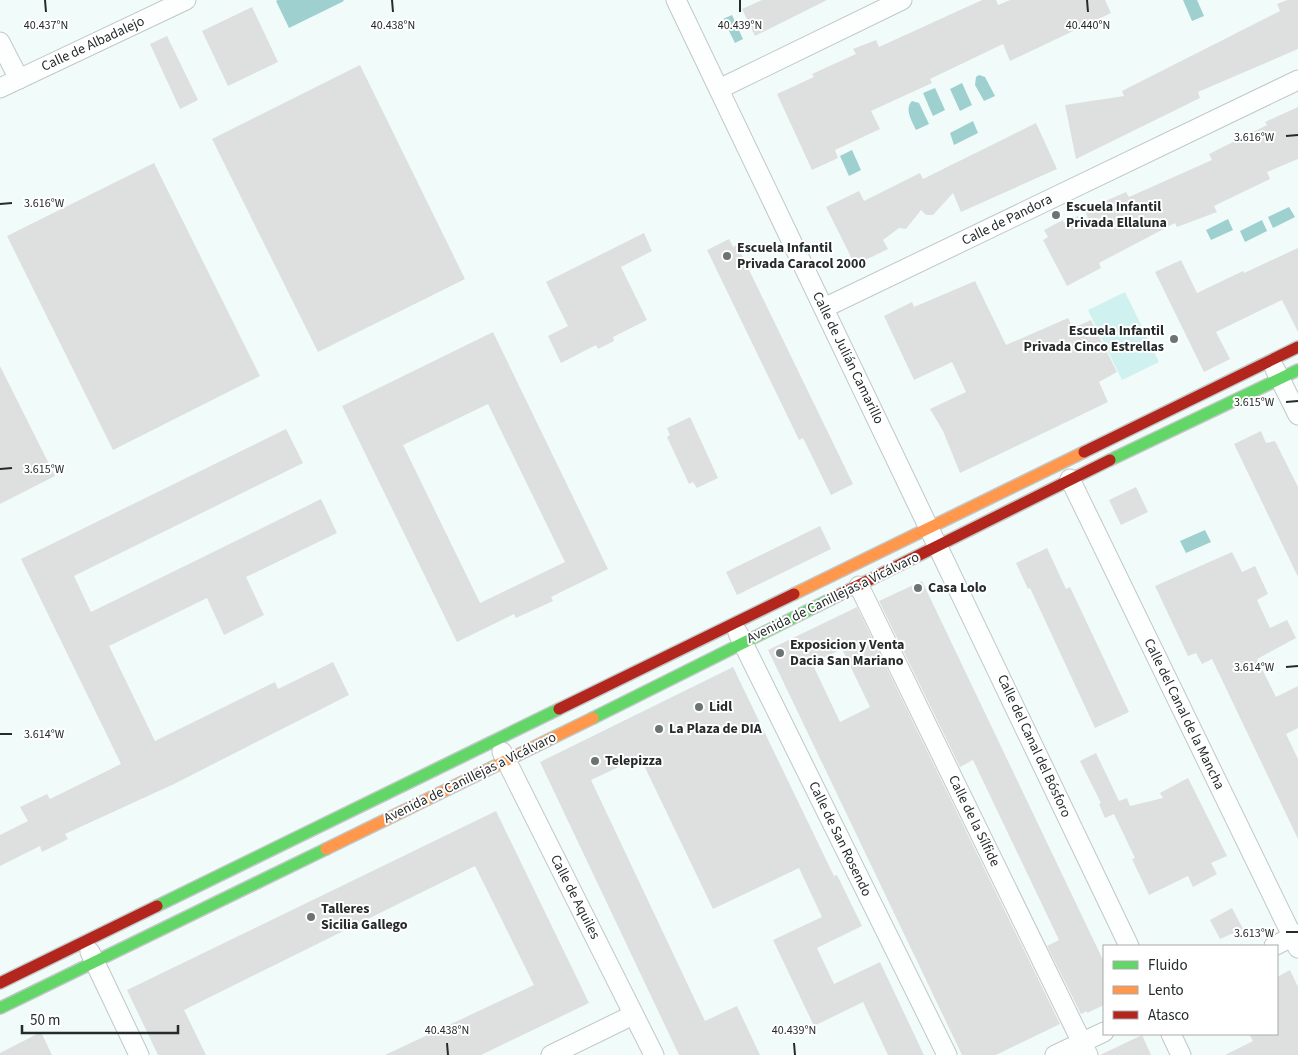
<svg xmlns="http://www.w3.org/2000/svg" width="1298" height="1055" viewBox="0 0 1298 1055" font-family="'Source Sans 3',sans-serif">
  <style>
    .green { fill: #cff1ef }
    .water { fill: #9dd0cf }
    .building { fill: #dee0e0; fill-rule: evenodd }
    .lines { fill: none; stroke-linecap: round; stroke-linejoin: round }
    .street-casing { stroke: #c0c8c7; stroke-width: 21 }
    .fast-casing { stroke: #c0c8c7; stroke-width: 14 }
    .slow-casing { stroke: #c0c8c7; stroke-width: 14 }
    .jam-casing { stroke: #c0c8c7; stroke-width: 14 }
    .street { stroke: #fdfefe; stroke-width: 19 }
    .fast { stroke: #63d668; stroke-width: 11 }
    .slow { stroke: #ff974d; stroke-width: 11 }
    .jam { stroke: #b3261e; stroke-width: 11 }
    .ticks { fill: none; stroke: #252b2b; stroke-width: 2 }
    .poi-dot { fill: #6c7473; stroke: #fff; stroke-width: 2 }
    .labels { text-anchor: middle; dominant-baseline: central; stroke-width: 4; stroke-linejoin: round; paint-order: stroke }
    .street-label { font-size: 14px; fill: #252b2b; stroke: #fff }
    .poi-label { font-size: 14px; font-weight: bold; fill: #252b2b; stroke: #fff; text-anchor: start }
    .ticks-label { font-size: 12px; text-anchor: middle; fill: #252b2b; stroke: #fff; stroke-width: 4; stroke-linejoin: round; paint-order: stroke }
  </style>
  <rect width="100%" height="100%" fill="#f1fbfa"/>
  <polygon class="green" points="1125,292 1159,362 1122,380 1088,310"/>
  <g class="water">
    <polygon points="278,0 343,0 344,1 289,28 276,1"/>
    <polygon points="1183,0 1197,0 1204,16 1192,21"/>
    <polygon points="732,15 743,39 735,43 723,19"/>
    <polygon points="979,75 985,77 995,96 984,101 975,85 976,77"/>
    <polygon points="962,83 972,105 960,111 950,89"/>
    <polygon points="935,88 945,110 933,116 923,93"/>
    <path d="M912,101L919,103L929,124L916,130C912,121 904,109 912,101Z"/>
    <polygon points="973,121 978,133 954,145 950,133"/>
    <polygon points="852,150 861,170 849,176 840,156"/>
    <polygon points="1289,207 1295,217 1273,228 1268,217"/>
    <polygon points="1228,219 1233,230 1211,240 1206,230"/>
    <polygon points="1262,220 1267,231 1245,242 1240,231"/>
    <polygon points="1205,530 1211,542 1186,553 1180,541"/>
  </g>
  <g class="building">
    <polygon points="762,0 827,0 755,36 742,9"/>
    <polygon points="982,0 996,0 998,5 1010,0 1105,0 1111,13 1010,61 1003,44 930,79 932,83 871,111 880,129 835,150 838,158 812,170 777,94 814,77 812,74 856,54 853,49 876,40 879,47"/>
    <polygon points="1287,0 1298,0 1298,49 1198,92 1200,98 1076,159 1065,105 1124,96 1122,91 1280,11 1277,4"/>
    <polygon points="252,7 278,62 228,86 202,31"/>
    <polygon points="167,36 198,100 180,109 150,44"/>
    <polygon points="360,65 465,279 318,352 212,139"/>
    <polygon points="1298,107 1298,159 1267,172 1270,179 1214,206 1217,212 1177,227 1175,223 1099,263 1101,268 1067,286 1043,240 1048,237 1044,230 1063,220 1064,223 1078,216 1083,226 1089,224 1086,212 1103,202 1126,192 1129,197 1212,160 1209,154 1267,125 1265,122"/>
    <polygon points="1036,123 1057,169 961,212 953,193 933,215 926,215 921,210 906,229 899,228 883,240 888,249 855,265 826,207 859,191 864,201 920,173 923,179"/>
    <polygon points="154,163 260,376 113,450 7,236"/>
    <polygon points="644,233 652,251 621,267 647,320 613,337 614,341 598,349 596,345 561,363 548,336 568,326 546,282"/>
    <polygon points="729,239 733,247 737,245 853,484 831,495 803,438 799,440 707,250"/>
    <polygon points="1298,248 1298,332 1282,300 1216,332 1230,359 1204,372 1155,272 1181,260 1197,293 1243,271 1244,273"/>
    <polygon points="975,281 1006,345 1068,318 1073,328 1091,320 1117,372 1099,382 1108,402 960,473 943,431 930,409 966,392 952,362 914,380 884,316 912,302 914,307"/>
    <path d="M493,332L608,569L551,597L553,601L516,618L514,614L457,642L342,406ZM488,404L565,562L480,603L403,445Z"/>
    <polygon points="0,366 55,476 0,504"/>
    <polygon points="690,417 718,478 697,488 693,482 689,484 667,437 670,435 667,428"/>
    <polygon points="286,429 303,463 74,576 91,612 321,499 337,533 246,577 264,615 224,635 207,598 109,646 155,741 275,682 278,689 333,662 349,695 174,784 65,834 68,839 42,852 40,846 0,866 0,835 28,821 20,807 47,794 50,799 121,764 21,559"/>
    <polygon points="1261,431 1266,443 1275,441 1298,487 1298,577 1234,444"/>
    <polygon points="1136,487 1148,512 1121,525 1109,500"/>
    <polygon points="820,526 831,549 737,595 726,572"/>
    <polygon points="1047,548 1066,589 1070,587 1129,712 1095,728 1030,588 1028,589 1016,563"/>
    <polygon points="1232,552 1242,572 1255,566 1268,594 1257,600 1270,628 1287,620 1296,638 1257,659 1276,697 1298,686 1298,728 1286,734 1298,759 1298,839 1212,659 1202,664 1196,653 1188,656 1155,586"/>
    <polygon points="922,581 1104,962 1104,1005 1087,1013 1087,1011 1081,1014 1047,946 1059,940 973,760 960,767 879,601"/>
    <path d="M857,607L1060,1024L996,1055H962L768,650ZM842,649L870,707L840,722L812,663Z"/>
    <polygon points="733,667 834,876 837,875 862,926 817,948 834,984 880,962 924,1055 888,1055 863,1002 814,1026 773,940 822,917 799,868 713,909 640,757 591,780 705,1021 737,1006 760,1055 679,1055 540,762"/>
    <polygon points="1096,753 1119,801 1127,798 1130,806 1163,798 1160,793 1188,778 1227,856 1211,863 1217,874 1193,887 1188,876 1149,895 1132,859 1135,858 1114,814 1105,818 1099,804 1101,803 1080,761"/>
    <polygon points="496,811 589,1003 481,1055 385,1055 534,985 475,866 184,1010 206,1055 158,1055 127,990"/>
    <polygon points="1232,908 1243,929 1220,939 1210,920"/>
    <polygon points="1290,970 1298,987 1298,1055 1225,1055 1253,1041 1249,1034 1277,1034 1277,977"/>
    <polygon points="41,1032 52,1055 0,1055 0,1053"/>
    <polygon points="1142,1035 1151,1055 1100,1055"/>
  </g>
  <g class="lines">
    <defs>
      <g id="street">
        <polyline points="676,0 1129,946"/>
        <polyline points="0,42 19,79"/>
        <polyline points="0,88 186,0"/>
        <polyline points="719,89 902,0"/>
        <polyline points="824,308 1298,80"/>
        <polyline points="1275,369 1298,415"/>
        <polyline points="1070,479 1298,948"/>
        <polyline points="859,586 1088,1055"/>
        <polyline points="738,633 947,1055"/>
        <polyline points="502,752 654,1055"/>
        <polyline points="1274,946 1298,934"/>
        <polyline points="90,952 139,1055"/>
        <polyline points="1171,1034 1181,1055"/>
        <polyline points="551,1055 633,1015"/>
        <polyline points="1055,1055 1104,1032"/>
      </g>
      <g id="fast">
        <polyline points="1110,460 1298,370"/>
        <polyline points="593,718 831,599"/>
        <polyline points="157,906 559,709"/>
        <polyline points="0,1008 326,849"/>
      </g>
      <g id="slow">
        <polyline points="794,594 1084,452"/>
        <polyline points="326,849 593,718"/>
      </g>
      <g id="jam">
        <polyline points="1084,452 1298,347"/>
        <polyline points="831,599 1110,460"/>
        <polyline points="559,709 794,594"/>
        <polyline points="0,983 157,906"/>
      </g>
    </defs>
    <use href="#street" class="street-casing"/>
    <use href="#fast" class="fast-casing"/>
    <use href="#slow" class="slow-casing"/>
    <use href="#jam" class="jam-casing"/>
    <use href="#street" class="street"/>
    <use href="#fast" class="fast"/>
    <use href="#slow" class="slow"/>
    <use href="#jam" class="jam"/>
  </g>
  <path class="ticks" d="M45,0L46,12M392,0L393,12M740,0V12M1087,0L1088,12M1286,136L1298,135M0,204L12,203M1286,402L1298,401M0,469L12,468M1286,667L1298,666M0,734H12M1286,932H1298M447,1043L448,1055M794,1043L795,1055"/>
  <g class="poi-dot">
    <circle cx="1056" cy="215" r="5"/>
    <circle cx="727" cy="256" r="5"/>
    <circle cx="1174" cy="339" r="5"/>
    <circle cx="918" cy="588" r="5"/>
    <circle cx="780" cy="653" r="5"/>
    <circle cx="699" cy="707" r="5"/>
    <circle cx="659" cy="729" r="5"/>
    <circle cx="595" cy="761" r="5"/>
    <circle cx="311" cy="917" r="5"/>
  </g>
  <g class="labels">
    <g class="street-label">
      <text transform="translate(93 44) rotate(-25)">Calle de Albadalejo</text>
      <text transform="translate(1007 220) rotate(-26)">Calle de Pandora</text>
      <text transform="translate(848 358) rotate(64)">Calle de Julián Camarillo</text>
      <text transform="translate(833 598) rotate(-26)">Avenida de Canillejas a Vicálvaro</text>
      <text transform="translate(1184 714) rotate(64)">Calle del Canal de la Mancha</text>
      <text transform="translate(1034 746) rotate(65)">Calle del Canal del Bósforo</text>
      <text transform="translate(470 778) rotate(-26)">Avenida de Canillejas a Vicálvaro</text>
      <text transform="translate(974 821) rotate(64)">Calle de la Sílfide</text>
      <text transform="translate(840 839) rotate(64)">Calle de San Rosendo</text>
      <text transform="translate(575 897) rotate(63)">Calle de Aquiles</text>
    </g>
    <g class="poi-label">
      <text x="1066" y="207">Escuela Infantil<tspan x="1066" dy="16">Privada Ellaluna</tspan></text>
      <text x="737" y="248">Escuela Infantil<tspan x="737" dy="16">Privada Caracol 2000</tspan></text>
      <text x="1164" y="331" text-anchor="end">Escuela Infantil<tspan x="1164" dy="16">Privada Cinco Estrellas</tspan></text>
      <text x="928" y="588">Casa Lolo</text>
      <text x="790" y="645">Exposicion y Venta<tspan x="790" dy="16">Dacia San Mariano</tspan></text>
      <text x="709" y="707">Lidl</text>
      <text x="669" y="729">La Plaza de DIA</text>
      <text x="605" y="761">Telepizza</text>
      <text x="321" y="909">Talleres<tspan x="321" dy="16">Sicilia Gallego</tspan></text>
    </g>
  </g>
  <g class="ticks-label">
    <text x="46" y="29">40.437°N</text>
    <text x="393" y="29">40.438°N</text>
    <text x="740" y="29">40.439°N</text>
    <text x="1088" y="29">40.440°N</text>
    <text x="1254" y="141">3.616°W</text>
    <text x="44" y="207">3.616°W</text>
    <text x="1254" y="406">3.615°W</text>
    <text x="44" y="473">3.615°W</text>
    <text x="1254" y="671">3.614°W</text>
    <text x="44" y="738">3.614°W</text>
    <text x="1254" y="937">3.613°W</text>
    <text x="447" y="1034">40.438°N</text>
    <text x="794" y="1034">40.439°N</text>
  </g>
  <rect x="1103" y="945" width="175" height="90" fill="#ffffff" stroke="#a8aaaa"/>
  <rect x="1113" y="961" width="25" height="8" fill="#63d668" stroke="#a8aaaa"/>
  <text x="1148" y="970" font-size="15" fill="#252b2b">Fluido</text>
  <rect x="1113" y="986" width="25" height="8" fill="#ff974d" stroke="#a8aaaa"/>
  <text x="1148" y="995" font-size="15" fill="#252b2b">Lento</text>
  <rect x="1113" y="1011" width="25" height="8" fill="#b3261e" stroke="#a8aaaa"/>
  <text x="1148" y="1020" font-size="15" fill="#252b2b">Atasco</text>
  <path d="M22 1025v8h156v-8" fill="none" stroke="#252b2b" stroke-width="2.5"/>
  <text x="30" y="1025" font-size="15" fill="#252b2b" stroke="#ffffff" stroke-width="4" paint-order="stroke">50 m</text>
</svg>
